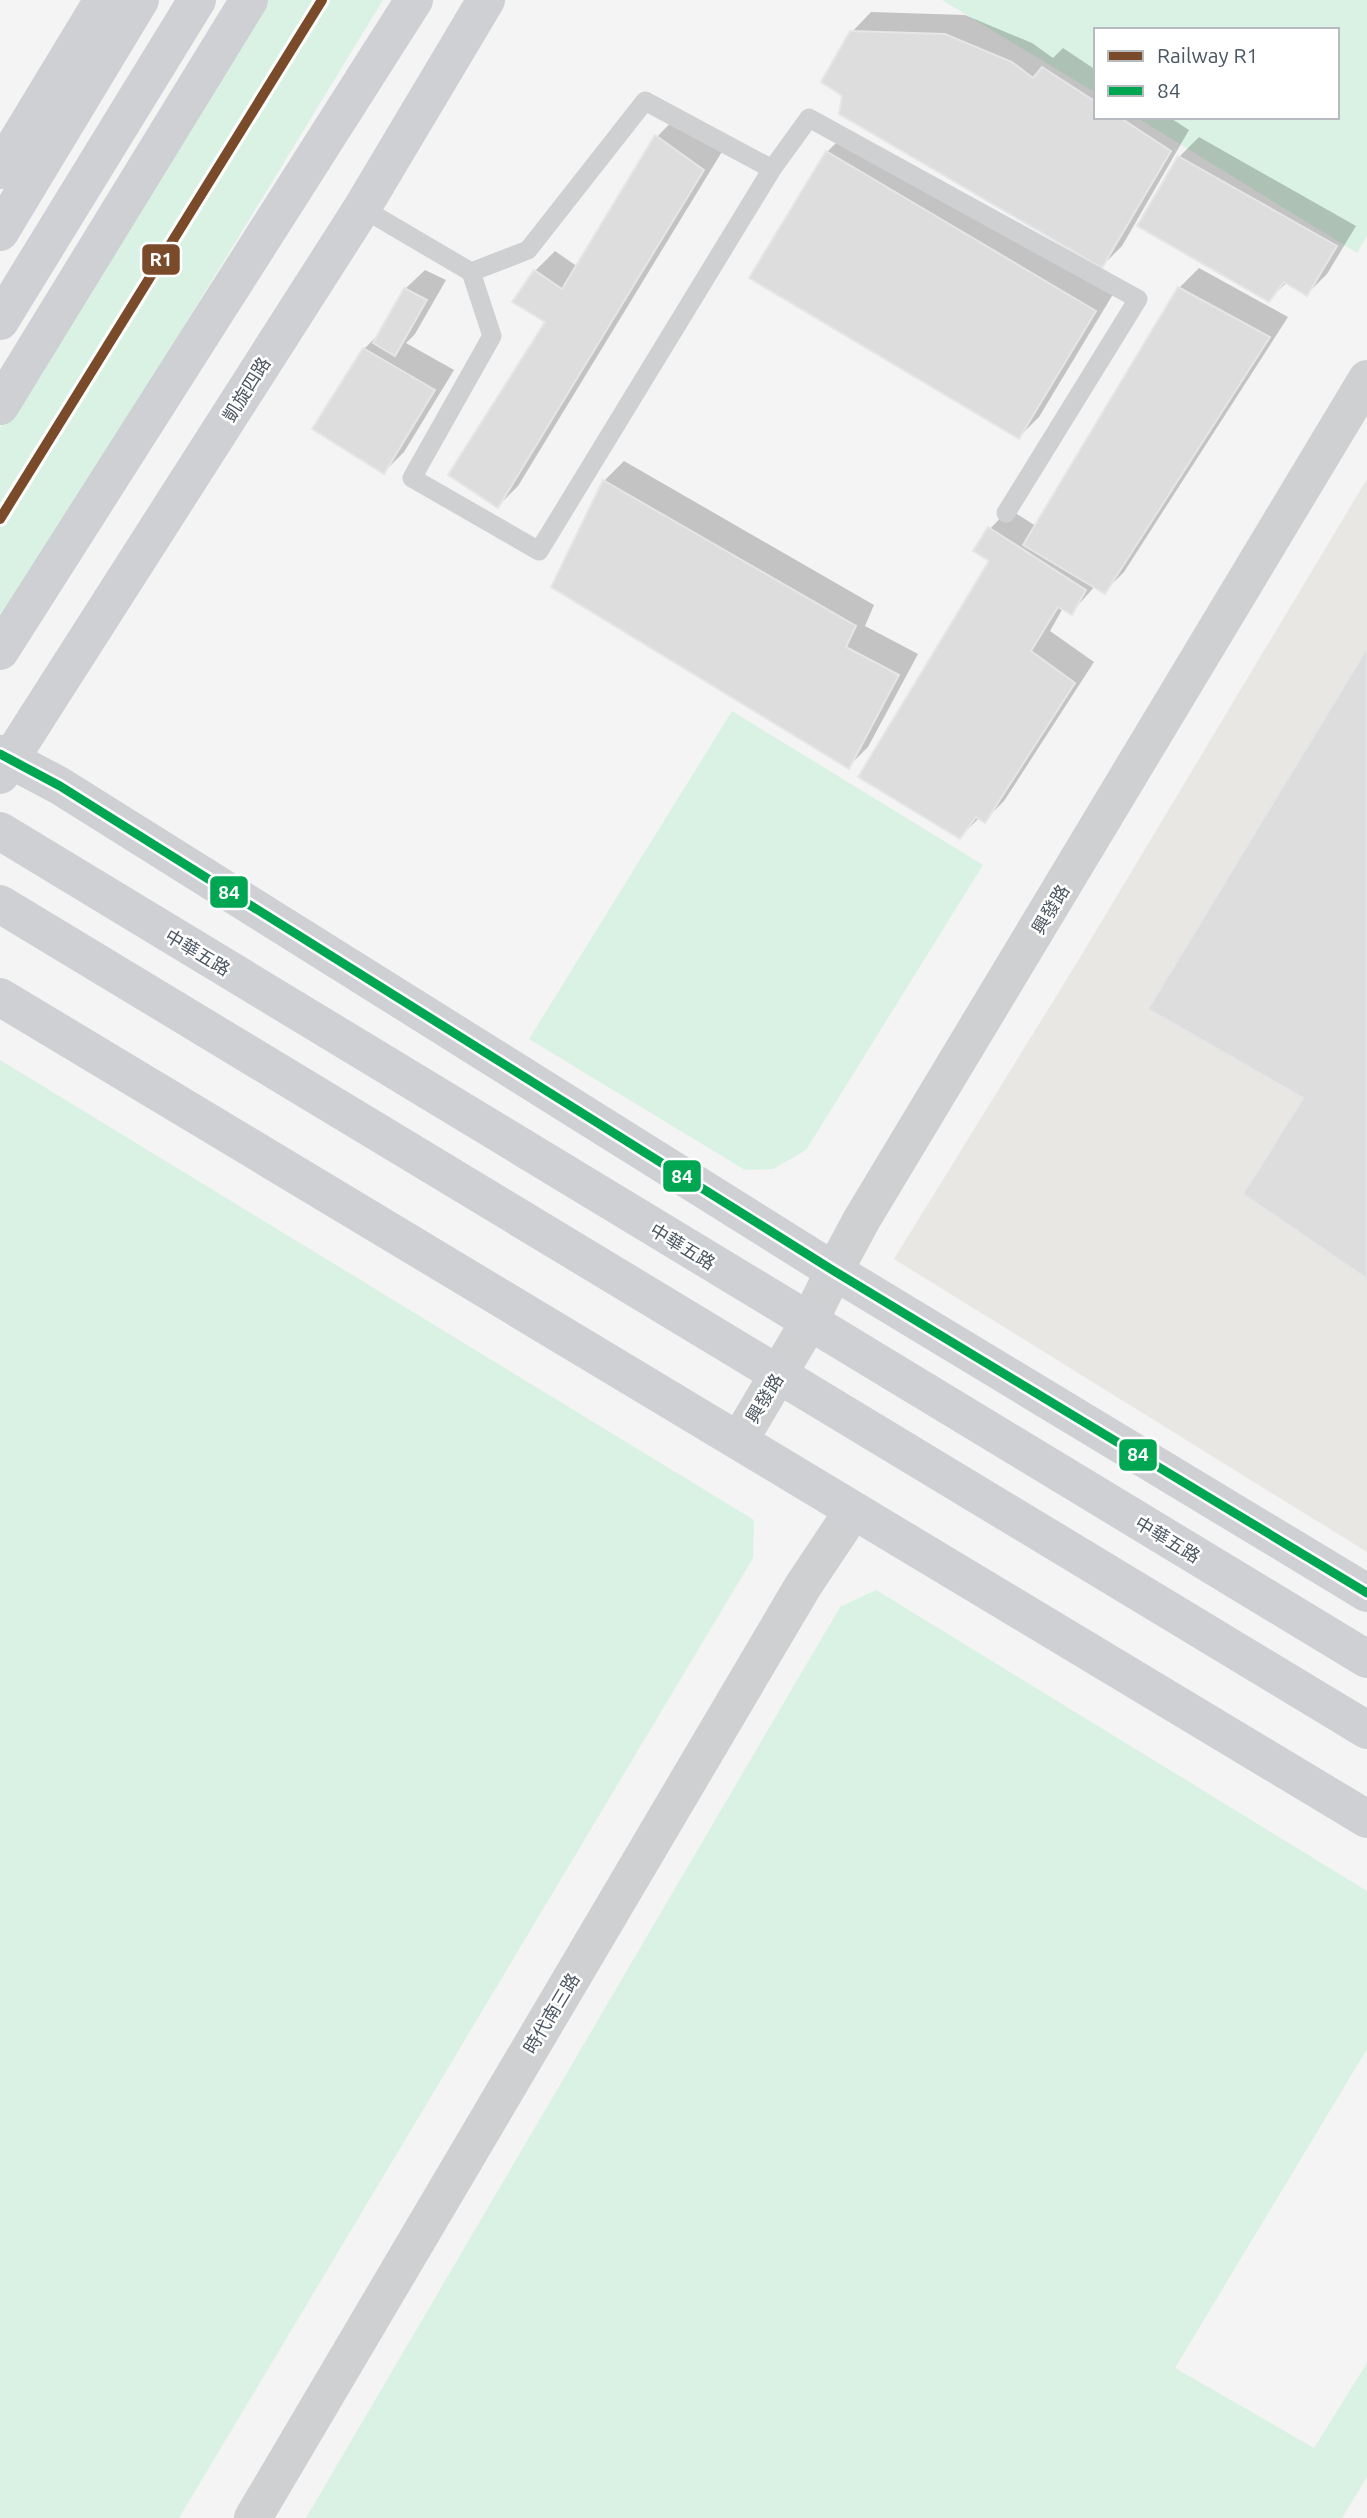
<svg xmlns="http://www.w3.org/2000/svg" width="1367" height="2518" viewBox="0 0 1367 2518" font-family="Ubuntu,'Noto Sans TC',sans-serif">
  <style>
    .commercial { fill: #e8e7e3 }
    .green { fill: #d9f2e3 }
    .shadow { fill: #0003 }
    .building { fill: #ddddde; stroke: #e5e6e7; stroke-width: 2 }
    .lines { fill: none; stroke-linecap: round; stroke-linejoin: round }
    .lane { stroke: #ced0d2; stroke-width: 19 }
    .street { stroke: #ced0d2; stroke-width: 38 }
    .secondary { stroke: #ced0d4; stroke-width: 38 }
    .bus-1-casing { stroke: #fff; stroke-width: 14 }
    .bus-1 { stroke: #00a651; stroke-width: 9 }
    .rail-1-casing { stroke: #fff; stroke-width: 16 }
    .rail-1 { stroke: #7a4b2a; stroke-width: 10 }
    .labels { text-anchor: middle; dominant-baseline: central; stroke-width: 5; stroke-linejoin: round; paint-order: stroke }
    .street-label { font-size: 18px; fill: #4a5661; stroke: #fff }
    .line-badge { stroke: #fff; stroke-width: 2.5 }
    .badge-label { font-size: 19px; text-anchor: middle; font-weight: bold; fill: #fff }
  </style>
  <rect width="100%" height="100%" fill="#f4f4f4"/>
  <polygon class="commercial" points="1367,479 1367,1552 894,1259 1073,969"/>
  <g class="green">
    <polygon points="261,0 383,0 0,628 0,428"/>
    <polygon points="942,0 1367,0 1367,236 1357,253 1136,117 1337,117 1337,30 1096,30 1096,93"/>
    <polygon points="732,711 983,865 806,1150 773,1169 745,1170 529,1039"/>
    <polygon points="0,1060 754,1520 753,1558 179,2518 0,2518"/>
    <polygon points="876,1590 1367,1891 1367,2049 1175,2368 1314,2448 1367,2363 1367,2477 1342,2518 306,2518 840,1607"/>
  </g>
  <g class="shadow">
    <polygon points="871,12 965,15 1032,43 1053,58 1063,48 1096,70 1096,117 1169,117 1189,130 1122,246 1102,266 851,33"/>
    <polygon points="676,117 723,150 518,486 498,506 547,322 515,301 535,271 555,251 578,267 657,137"/>
    <polygon points="847,132 1115,291 1039,417 1019,437 827,152"/>
    <polygon points="1199,137 1356,226 1327,274 1307,294 1287,282 1269,300 1179,157"/>
    <polygon points="1199,268 1288,317 1124,572 1104,592 1095,586 1072,612 1063,608 1050,631 1094,662 1004,801 985,820 980,817 960,837 991,561 990,529 1009,509 1036,526 1179,288"/>
    <polygon points="425,270 446,280 415,334 406,343 454,370 404,452 384,472 364,349 381,332 405,289"/>
    <polygon points="624,461 874,605 865,626 918,654 868,747 848,767 553,586 604,481"/>
  </g>
  <g class="building">
    <polygon points="850,31 945,34 1012,62 1033,78 1042,67 1096,102 1096,117 1119,117 1171,151 1102,268 839,114 842,96 821,82"/>
    <polygon points="655,135 704,170 498,508 448,475 545,322 512,302 534,270 562,289"/>
    <polygon points="826,151 1096,311 1019,439 749,278"/>
    <polygon points="1178,156 1337,246 1307,296 1284,282 1269,302 1137,226"/>
    <polygon points="1178,287 1270,337 1105,594 1023,545"/>
    <polygon points="404,288 427,300 395,356 373,343"/>
    <polygon points="363,348 435,390 384,474 312,429"/>
    <polygon points="603,480 856,626 846,647 899,675 849,769 551,587"/>
    <polygon points="988,527 1086,590 1072,615 1058,607 1031,651 1075,683 985,823 976,817 960,839 858,777 989,561 973,551"/>
    <polygon points="1367,648 1367,1279 1243,1194 1303,1098 1148,1009"/>
  </g>
  <g class="lines">
    <g class="lane">
      <polyline points="772,169 645,101 528,250 471,272 492,336 412,478 539,551 772,169 809,118 1138,299 1006,513"/>
      <polyline points="362,208 471,272"/>
    </g>
    <g class="street">
      <polyline points="739,1441 809,1322 834,1271 862,1219 1367,379"/>
      <polyline points="253,2518 803,1586 853,1511"/>
    </g>
    <g class="secondary">
      <polyline points="0,170 103,0"/>
      <polyline points="0,232 140,0"/>
      <polyline points="0,321 197,0"/>
      <polyline points="0,406 249,0"/>
      <polyline points="0,651 414,0"/>
      <polyline points="0,754 60,786 834,1271 1367,1593"/>
      <polyline points="0,775 362,208 486,0"/>
      <polyline points="0,831 1367,1659"/>
      <polyline points="0,904 1367,1730"/>
      <polyline points="0,997 1367,1819"/>
    </g>
    <defs>
      <polyline id="bus-1" points="0,754 60,786 834,1271 1367,1593"/>
    </defs>
    <use href="#bus-1" class="bus-1-casing"/>
    <use href="#bus-1" class="bus-1"/>
    <defs>
      <polyline id="rail-1" points="0,519 322,0"/>
    </defs>
    <use href="#rail-1" class="rail-1-casing"/>
    <use href="#rail-1" class="rail-1"/>
  </g>
  <g class="labels">
    <g class="street-label">
      <text transform="translate(246 389) rotate(-58)">凱旋四路</text>
      <text transform="translate(1050 909) rotate(-59)">興發路</text>
      <text transform="translate(198 952) rotate(31)">中華五路</text>
      <text transform="translate(683 1246) rotate(31)">中華五路</text>
      <text transform="translate(764 1398) rotate(-59)">興發路</text>
      <text transform="translate(1168 1539) rotate(31)">中華五路</text>
      <text transform="translate(551 2013) rotate(-59)">時代南三路</text>
    </g>
  </g>
  <g class="line-badge">
    <rect x="141" y="243" width="40" height="33" rx="7" fill="#7a4b2a"/>
    <rect x="209" y="875" width="40" height="34" rx="7" fill="#00a651"/>
    <rect x="662" y="1159" width="40" height="34" rx="7" fill="#00a651"/>
    <rect x="1118" y="1438" width="40" height="34" rx="7" fill="#00a651"/>
  </g>
  <g class="badge-label">
    <text x="161" y="266">R1</text>
    <text x="229" y="899">84</text>
    <text x="682" y="1183">84</text>
    <text x="1138" y="1461">84</text>
  </g>
  <rect x="1094" y="28" width="245" height="91" fill="#ffffff" stroke="#b7bbc0" stroke-width="2"/>
  <rect x="1108" y="51" width="35" height="10" fill="#7a4b2a" stroke="#b7bbc0" stroke-width="2"/>
  <text x="1157" y="63" font-size="21" fill="#4a5661">Railway R1</text>
  <rect x="1108" y="86" width="35" height="10" fill="#00a651" stroke="#b7bbc0" stroke-width="2"/>
  <text x="1157" y="98" font-size="21" fill="#4a5661">84</text>
</svg>
